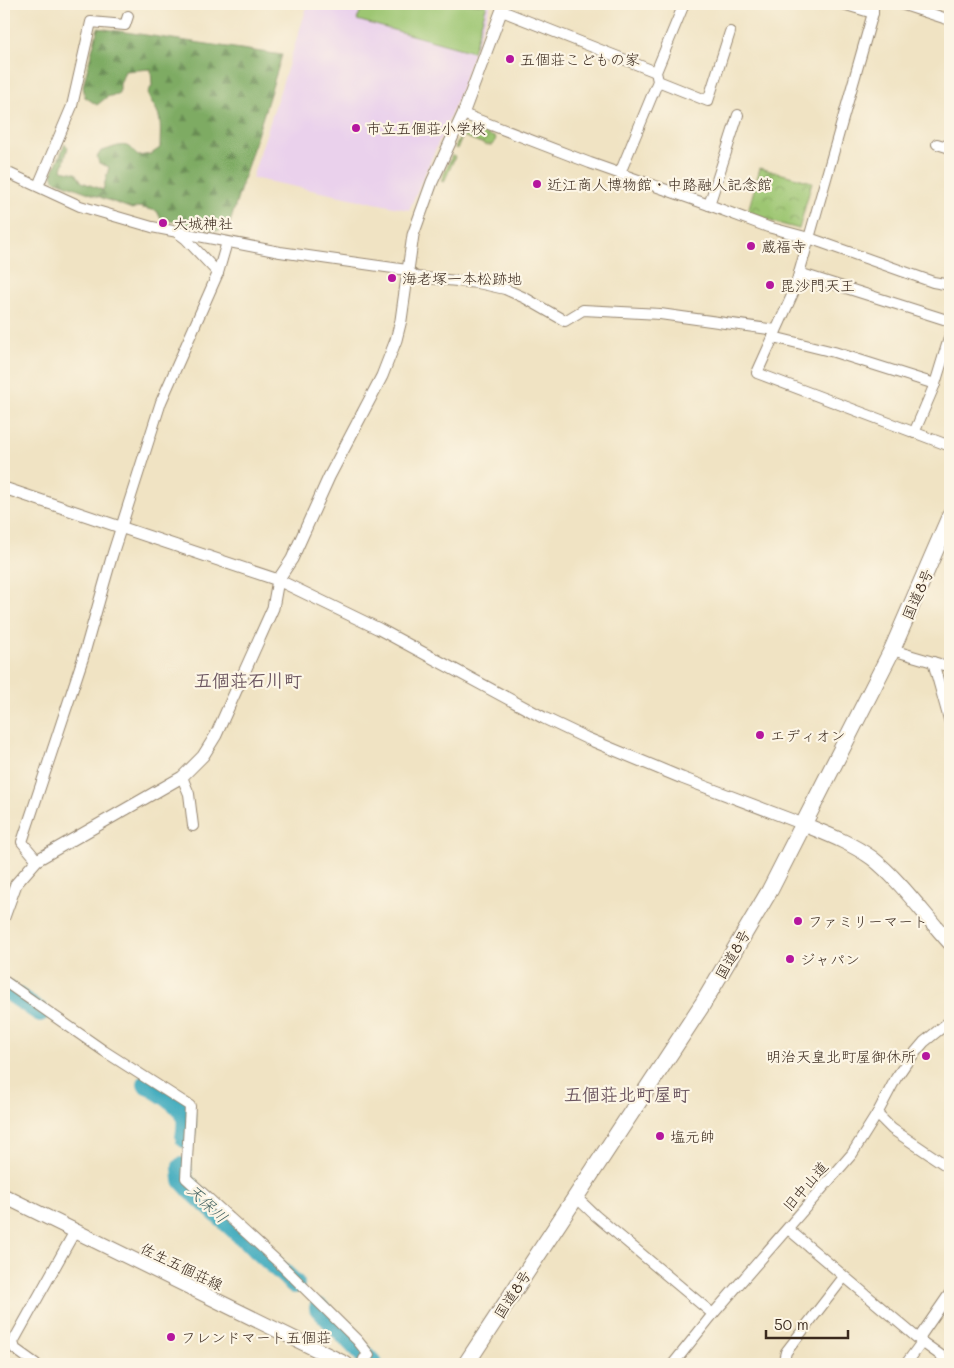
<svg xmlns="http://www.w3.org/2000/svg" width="954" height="1368" viewBox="0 0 954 1368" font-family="Mali,'Klee One',sans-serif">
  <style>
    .built { fill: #ead1ec }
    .forest { fill: url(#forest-firs); stroke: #5c6a41 }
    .park { fill: url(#park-crowns); stroke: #6c7848 }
    .garden { fill: url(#garden-furrows); stroke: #6c7848 }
    .pitch { fill: #9dc672; stroke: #6c7848 }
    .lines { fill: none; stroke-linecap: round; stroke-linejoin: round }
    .river { stroke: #3fabbe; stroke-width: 20 }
    .minor-casing { stroke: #968670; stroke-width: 12 }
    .tertiary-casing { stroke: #968670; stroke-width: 13 }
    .secondary-casing { stroke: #968670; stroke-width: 16 }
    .trunk-casing { stroke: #968670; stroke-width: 18 }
    .minor { stroke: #fff; stroke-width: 10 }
    .tertiary { stroke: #fff; stroke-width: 11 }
    .secondary { stroke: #fff; stroke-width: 14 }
    .trunk { stroke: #fff; stroke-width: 16 }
    .poi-dot { fill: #b5179e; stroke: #fcf5e5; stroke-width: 2 }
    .labels { text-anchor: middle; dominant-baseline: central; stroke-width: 4.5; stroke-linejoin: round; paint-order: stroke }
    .poi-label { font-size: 15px; fill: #3b2a1e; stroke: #fcf5e5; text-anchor: start }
    .street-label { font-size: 15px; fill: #3b2a1e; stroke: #fcf5e5 }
    .water-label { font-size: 16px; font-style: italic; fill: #3d5e5e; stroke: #fcf5e5 }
    .quarter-label { font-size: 18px; font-weight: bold; fill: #6c5660; stroke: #fcf5e5 }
  </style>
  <defs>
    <pattern id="forest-firs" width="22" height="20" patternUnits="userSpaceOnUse" patternTransform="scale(1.25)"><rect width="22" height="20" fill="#7eab64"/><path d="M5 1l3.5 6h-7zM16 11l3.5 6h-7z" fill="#688b52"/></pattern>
    <pattern id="park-crowns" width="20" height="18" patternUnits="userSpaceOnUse" patternTransform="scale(1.25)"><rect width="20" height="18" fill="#9dc672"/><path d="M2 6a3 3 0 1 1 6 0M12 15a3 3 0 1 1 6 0" fill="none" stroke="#81a15d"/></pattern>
    <pattern id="garden-furrows" width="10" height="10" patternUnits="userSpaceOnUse" patternTransform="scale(1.25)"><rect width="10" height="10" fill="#9dc672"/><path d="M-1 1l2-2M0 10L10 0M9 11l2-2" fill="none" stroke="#81a15d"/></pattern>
  </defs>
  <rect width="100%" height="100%" fill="#fcf5e5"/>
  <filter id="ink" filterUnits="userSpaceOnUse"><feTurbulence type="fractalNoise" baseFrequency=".02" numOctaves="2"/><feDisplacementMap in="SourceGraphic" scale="10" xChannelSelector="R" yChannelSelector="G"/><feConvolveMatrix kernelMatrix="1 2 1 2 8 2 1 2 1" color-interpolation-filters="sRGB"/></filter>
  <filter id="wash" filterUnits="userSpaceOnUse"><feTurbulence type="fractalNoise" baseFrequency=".0096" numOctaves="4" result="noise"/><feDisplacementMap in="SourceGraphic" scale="20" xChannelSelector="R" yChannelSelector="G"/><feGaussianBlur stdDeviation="1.12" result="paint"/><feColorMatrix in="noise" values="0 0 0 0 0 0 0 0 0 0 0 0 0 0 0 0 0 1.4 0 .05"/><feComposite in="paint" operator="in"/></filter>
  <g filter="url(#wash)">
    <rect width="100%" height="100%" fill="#f0e3c3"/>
    <polygon class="built" points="308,4 491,4 455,105 409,210 252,178"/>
    <path class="forest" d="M98,28L282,55L229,226L223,227L218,231L161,219L157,211L138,207L132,209L54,180L52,174L65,144L68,147L62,170L76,173L82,182L103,190L109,167L99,163L97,157L101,151C110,150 120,142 130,147C133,149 135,154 138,156L151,154L160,148C160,137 162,121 157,111C153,103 150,102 148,92L152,86L151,69L125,71L120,84V90L118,94L107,97L97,105L85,97L83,86Z"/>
    <polygon class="park" points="760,168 812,182 799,229 747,215"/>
    <g class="garden">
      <polygon points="464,128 466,129 465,132 471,134 480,131 496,138 493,145 486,145 463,136 457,149 455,148"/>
      <polygon points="452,155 455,157 444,182 441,181"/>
    </g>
    <polygon class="pitch" points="363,4 487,4 473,52 357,20"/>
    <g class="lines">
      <g class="river">
        <polyline points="4,988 40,1012"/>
        <path d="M147,1084C157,1090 180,1103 185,1114C188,1121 186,1131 185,1138"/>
        <polyline points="182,1167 183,1180 192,1190 295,1284"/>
        <polyline points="319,1308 373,1364"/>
      </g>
    </g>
  </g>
  <g filter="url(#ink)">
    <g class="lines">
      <defs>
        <g id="minor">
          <polyline points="843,4 873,13"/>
          <polyline points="873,4 873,13 794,291 757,373 950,446"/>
          <polyline points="901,4 950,20"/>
          <polyline points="502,11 656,72"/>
          <polyline points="658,81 708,101 730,32"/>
          <polyline points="463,114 590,163 709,205 768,227 809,238 933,282 950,285"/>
          <polyline points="937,144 950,148"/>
          <polyline points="4,171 80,206 152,227 280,252 407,270 416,277 478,283 505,289 525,298 565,321 583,310 660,314 776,330"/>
          <polyline points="620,173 658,81 656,72 684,4"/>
          <polyline points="38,186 72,106 91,22 125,25 128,16"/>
          <polyline points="709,205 738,115"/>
          <polyline points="178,233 186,239 218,273"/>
          <polyline points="799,273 950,321"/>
          <polyline points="773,337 834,352 935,384 914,433"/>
          <polyline points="935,384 950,335"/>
          <polyline points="892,650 950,667"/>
          <polyline points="933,662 950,723"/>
          <polyline points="182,777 189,794 193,826"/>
          <polyline points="37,860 22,842 83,658 112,556 161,402 218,273 227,242"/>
          <polyline points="4,981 104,1051 190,1106 186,1178 276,1260 357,1340 369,1355 364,1359 362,1364"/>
          <polyline points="877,1114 892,1129 950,1168"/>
          <polyline points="576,1197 596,1216 713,1314"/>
          <polyline points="788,1229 922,1342 950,1362"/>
          <polyline points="919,1338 950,1293"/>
          <polyline points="36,1364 15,1349 13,1342 75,1231"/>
          <polyline points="673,1364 713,1314 852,1154 877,1114 896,1078 907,1062 924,1042 950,1021"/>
          <polyline points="783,1364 786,1352 844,1277"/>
          <polyline points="906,1364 922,1342"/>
        </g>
        <g id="tertiary">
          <polyline points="4,488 278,580 379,629 544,718 586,738 682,778 803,824"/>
          <polyline points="4,917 16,884 37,860 182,777 203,756 216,735 273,608 278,580 292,559 329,477 382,376 396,340 401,320 413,235 432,182 463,114 504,4"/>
        </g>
        <g id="secondary">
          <path d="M803,824C827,834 851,843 872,858C900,880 926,917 950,943"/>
          <polyline points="4,1196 346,1364"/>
        </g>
        <polyline id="trunk" points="466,1364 702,1005 770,890 892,650 950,516"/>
      </defs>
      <use href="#minor" class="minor-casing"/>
      <use href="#tertiary" class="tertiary-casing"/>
      <use href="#secondary" class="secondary-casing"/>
      <use href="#trunk" class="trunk-casing"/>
      <use href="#minor" class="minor"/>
      <use href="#tertiary" class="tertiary"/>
      <use href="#secondary" class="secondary"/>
      <use href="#trunk" class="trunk"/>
    </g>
  </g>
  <g class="poi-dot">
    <circle cx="510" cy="59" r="5"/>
    <circle cx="356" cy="128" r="5"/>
    <circle cx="537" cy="184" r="5"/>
    <circle cx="163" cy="223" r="5"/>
    <circle cx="751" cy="246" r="5"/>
    <circle cx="392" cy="278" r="5"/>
    <circle cx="770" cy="285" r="5"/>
    <circle cx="760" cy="735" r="5"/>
    <circle cx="798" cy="921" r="5"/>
    <circle cx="790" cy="959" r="5"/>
    <circle cx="926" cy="1056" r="5"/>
    <circle cx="660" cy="1136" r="5"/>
    <circle cx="171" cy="1337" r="5"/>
  </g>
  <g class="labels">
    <g class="poi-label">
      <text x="520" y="59">五個荘こどもの家</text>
      <text x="366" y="128">市立五個荘小学校</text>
      <text x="547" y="184">近江商人博物館・中路融人記念館</text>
      <text x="173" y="223">大城神社</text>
      <text x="761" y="246">蔵福寺</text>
      <text x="402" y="278">海老塚一本松跡地</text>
      <text x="780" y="285">毘沙門天王</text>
      <text x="770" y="735">エディオン</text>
      <text x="808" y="921">ファミリーマート</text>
      <text x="800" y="959">ジャパン</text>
      <text x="916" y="1056" text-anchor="end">明治天皇北町屋御休所</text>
      <text x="670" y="1136">塩元帥</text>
      <text x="181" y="1337">フレンドマート五個荘</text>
    </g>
    <g class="street-label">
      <text transform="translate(917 594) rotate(-66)">国道8号</text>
      <text transform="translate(732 954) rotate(-60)">国道8号</text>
      <text transform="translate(805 1186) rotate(-49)">旧中山道</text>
      <text transform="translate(182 1266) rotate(26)">佐生五個荘線</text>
      <text transform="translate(512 1294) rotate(-57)">国道8号</text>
    </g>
    <g class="water-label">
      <text transform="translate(208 1203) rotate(43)">天保川</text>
    </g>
    <g class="quarter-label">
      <text x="248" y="680">五個荘石川町</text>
      <text x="627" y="1094">五個荘北町屋町</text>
    </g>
  </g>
  <rect width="954" height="1368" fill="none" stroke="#fcf5e5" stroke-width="20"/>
  <path d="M766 1330v8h82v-8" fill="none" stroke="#3b2a1e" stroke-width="2.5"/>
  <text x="774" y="1330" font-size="15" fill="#3b2a1e" stroke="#fcf5e5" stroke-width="4" paint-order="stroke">50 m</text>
</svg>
